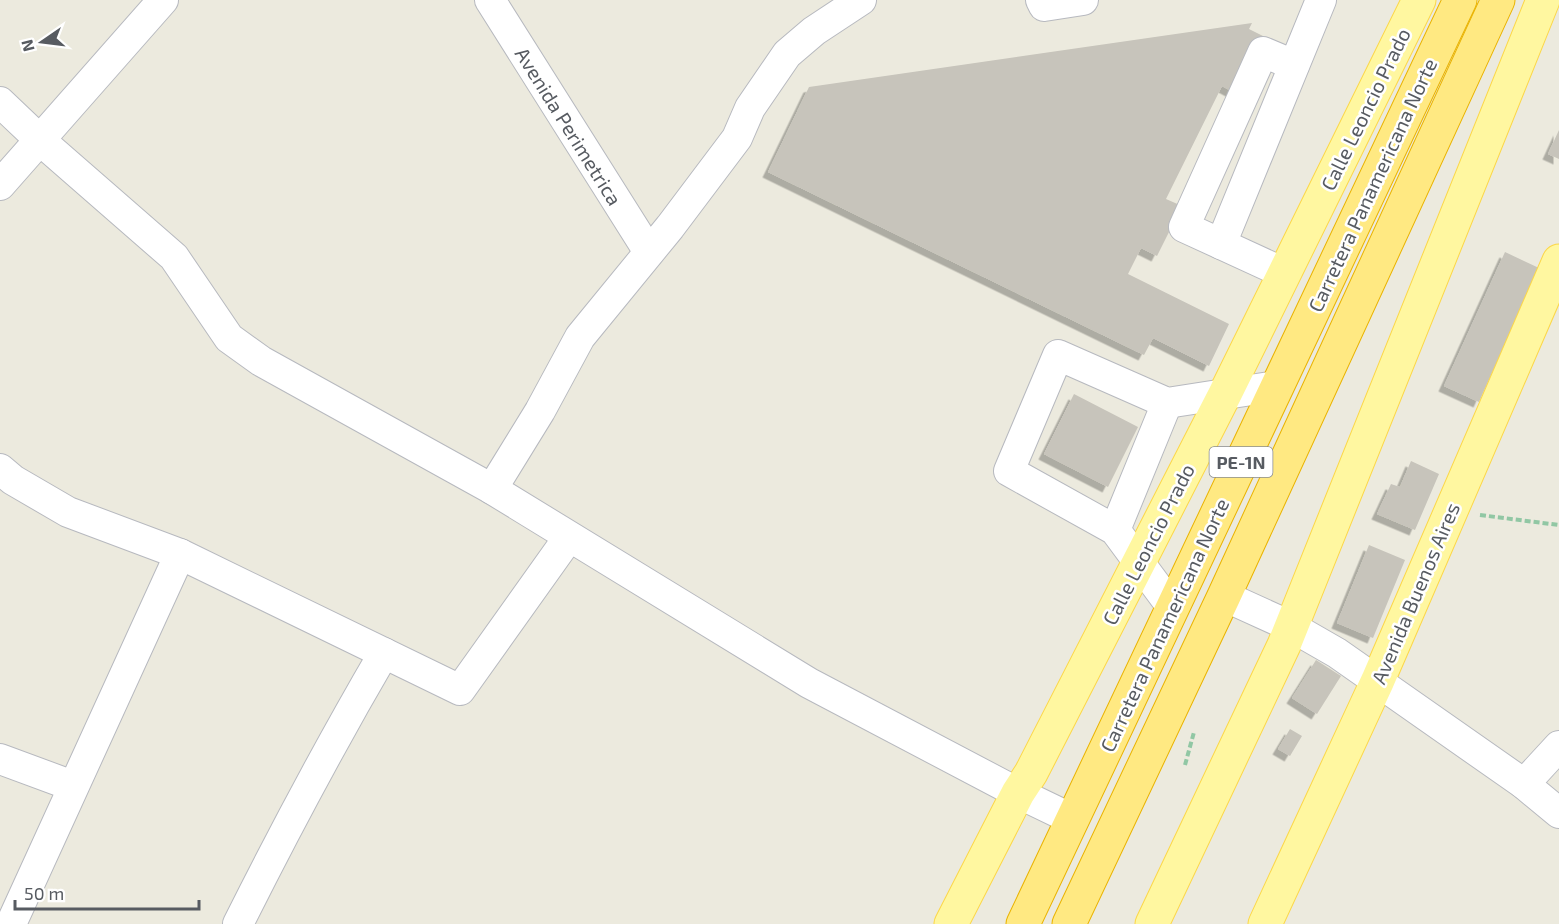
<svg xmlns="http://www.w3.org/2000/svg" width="1559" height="924" viewBox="0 0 1559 924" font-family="'Exo 2',sans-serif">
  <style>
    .building { fill: #c7c4bb; filter: url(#shadow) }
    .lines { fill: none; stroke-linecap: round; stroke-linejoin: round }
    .minor-casing { stroke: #b7b9bf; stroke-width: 32 }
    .major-casing { stroke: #fcd748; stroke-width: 35 }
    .highway-casing { stroke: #eab300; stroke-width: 35 }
    .path { stroke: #91c7a4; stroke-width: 4; stroke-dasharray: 6 3; stroke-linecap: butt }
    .minor { stroke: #fff; stroke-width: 30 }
    .major { stroke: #fff7a0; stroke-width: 33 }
    .highway { stroke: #ffe982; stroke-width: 33 }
    .labels { text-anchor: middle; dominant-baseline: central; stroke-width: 5; stroke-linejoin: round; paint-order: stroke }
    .shield { fill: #fff; stroke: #898c90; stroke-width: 1.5 }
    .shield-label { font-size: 18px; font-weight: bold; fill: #575b61 }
    .street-label { font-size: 20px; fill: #575b61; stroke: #fff }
  </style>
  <defs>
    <filter id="shadow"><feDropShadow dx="-5.5" dy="5.5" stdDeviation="0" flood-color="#0004"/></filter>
  </defs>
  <rect width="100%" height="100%" fill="#eceade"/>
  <g class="building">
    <polygon points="1252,23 1249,29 1263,36 1235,93 1222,86 1166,199 1182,206 1157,256 1141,248 1128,274 1229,324 1209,366 1153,338 1144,355 768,172 809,87"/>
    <polygon points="1559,130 1559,159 1548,154"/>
    <polygon points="1505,252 1539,268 1479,402 1444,386"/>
    <polygon points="1074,394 1138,427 1108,487 1044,454"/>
    <polygon points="1411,461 1439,474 1415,530 1377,514 1391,484 1400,487"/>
    <polygon points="1369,545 1405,560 1373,638 1337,623"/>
    <polygon points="1316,660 1341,676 1317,714 1292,698"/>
    <polygon points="1290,729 1302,736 1290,756 1278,749"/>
  </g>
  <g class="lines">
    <defs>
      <g id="minor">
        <polyline points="490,0 649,252"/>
        <polyline points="1041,0 1044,6 1083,0"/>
        <polyline points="0,102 41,141 174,257 229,338 261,361 492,489 809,683 1018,793 1072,819"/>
        <polyline points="0,185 163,0"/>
        <polyline points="1221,244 1321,0"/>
        <polyline points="1284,273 1184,227 1263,52 1294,65"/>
        <polyline points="0,469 13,480 68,512 180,554 460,690 569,537"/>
        <polyline points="492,489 540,411 580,337 670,227 737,138 750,108 787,54 814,31 861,0"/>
        <polyline points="1115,530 1167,403"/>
        <polyline points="1224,596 1290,626 1337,653 1524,784 1559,813"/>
        <polyline points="1172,607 1115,530 1009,471 1058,355 1167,403 1277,386"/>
        <polyline points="0,759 73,786"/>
        <polyline points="1524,784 1559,746"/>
        <polyline points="11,924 180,554"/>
        <path d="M238,924C284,832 332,742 384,653"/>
      </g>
      <g id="major">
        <polyline points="951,924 1018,793 1031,773 1225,394 1419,0"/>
        <polyline points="1152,924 1284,645 1543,0"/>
        <polyline points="1265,924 1378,680 1559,261"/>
      </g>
      <g id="highway">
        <polyline points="1023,924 1460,0"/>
        <polyline points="1069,924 1224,596 1498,0"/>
      </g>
    </defs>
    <use href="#minor" class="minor-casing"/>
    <use href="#major" class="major-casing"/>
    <use href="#highway" class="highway-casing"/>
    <g class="path">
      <polyline points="1480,515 1559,525"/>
      <polyline points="1185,765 1194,732"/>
    </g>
    <use href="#minor" class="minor"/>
    <use href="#major" class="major"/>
    <use href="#highway" class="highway"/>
  </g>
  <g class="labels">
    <rect class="shield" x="1209.5" y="447" width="63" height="30" rx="4.5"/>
    <g class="shield-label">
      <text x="1241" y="462">PE-1N</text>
    </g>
    <g class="street-label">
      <text transform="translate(1365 109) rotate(-64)">Calle Leoncio Prado</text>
      <text transform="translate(569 126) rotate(58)">Avenida Perimetrica</text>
      <text transform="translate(1372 185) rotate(-65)">Carretera Panamericana Norte</text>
      <text transform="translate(1148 544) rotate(-63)">Calle Leoncio Prado</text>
      <text transform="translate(1415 593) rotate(-67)">Avenida Buenos Aires</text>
      <text transform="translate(1164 625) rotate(-65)">Carretera Panamericana Norte</text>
    </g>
  </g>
  <g transform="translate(42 42) rotate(256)" stroke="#ffffff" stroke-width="4.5" paint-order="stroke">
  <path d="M0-4.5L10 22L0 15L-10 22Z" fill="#575b61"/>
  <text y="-9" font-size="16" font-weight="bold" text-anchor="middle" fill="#575b61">N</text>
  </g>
  <path d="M15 900v9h184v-9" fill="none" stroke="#575b61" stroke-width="3"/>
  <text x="24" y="900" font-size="18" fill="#575b61" stroke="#ffffff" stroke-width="4.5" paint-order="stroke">50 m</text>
</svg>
